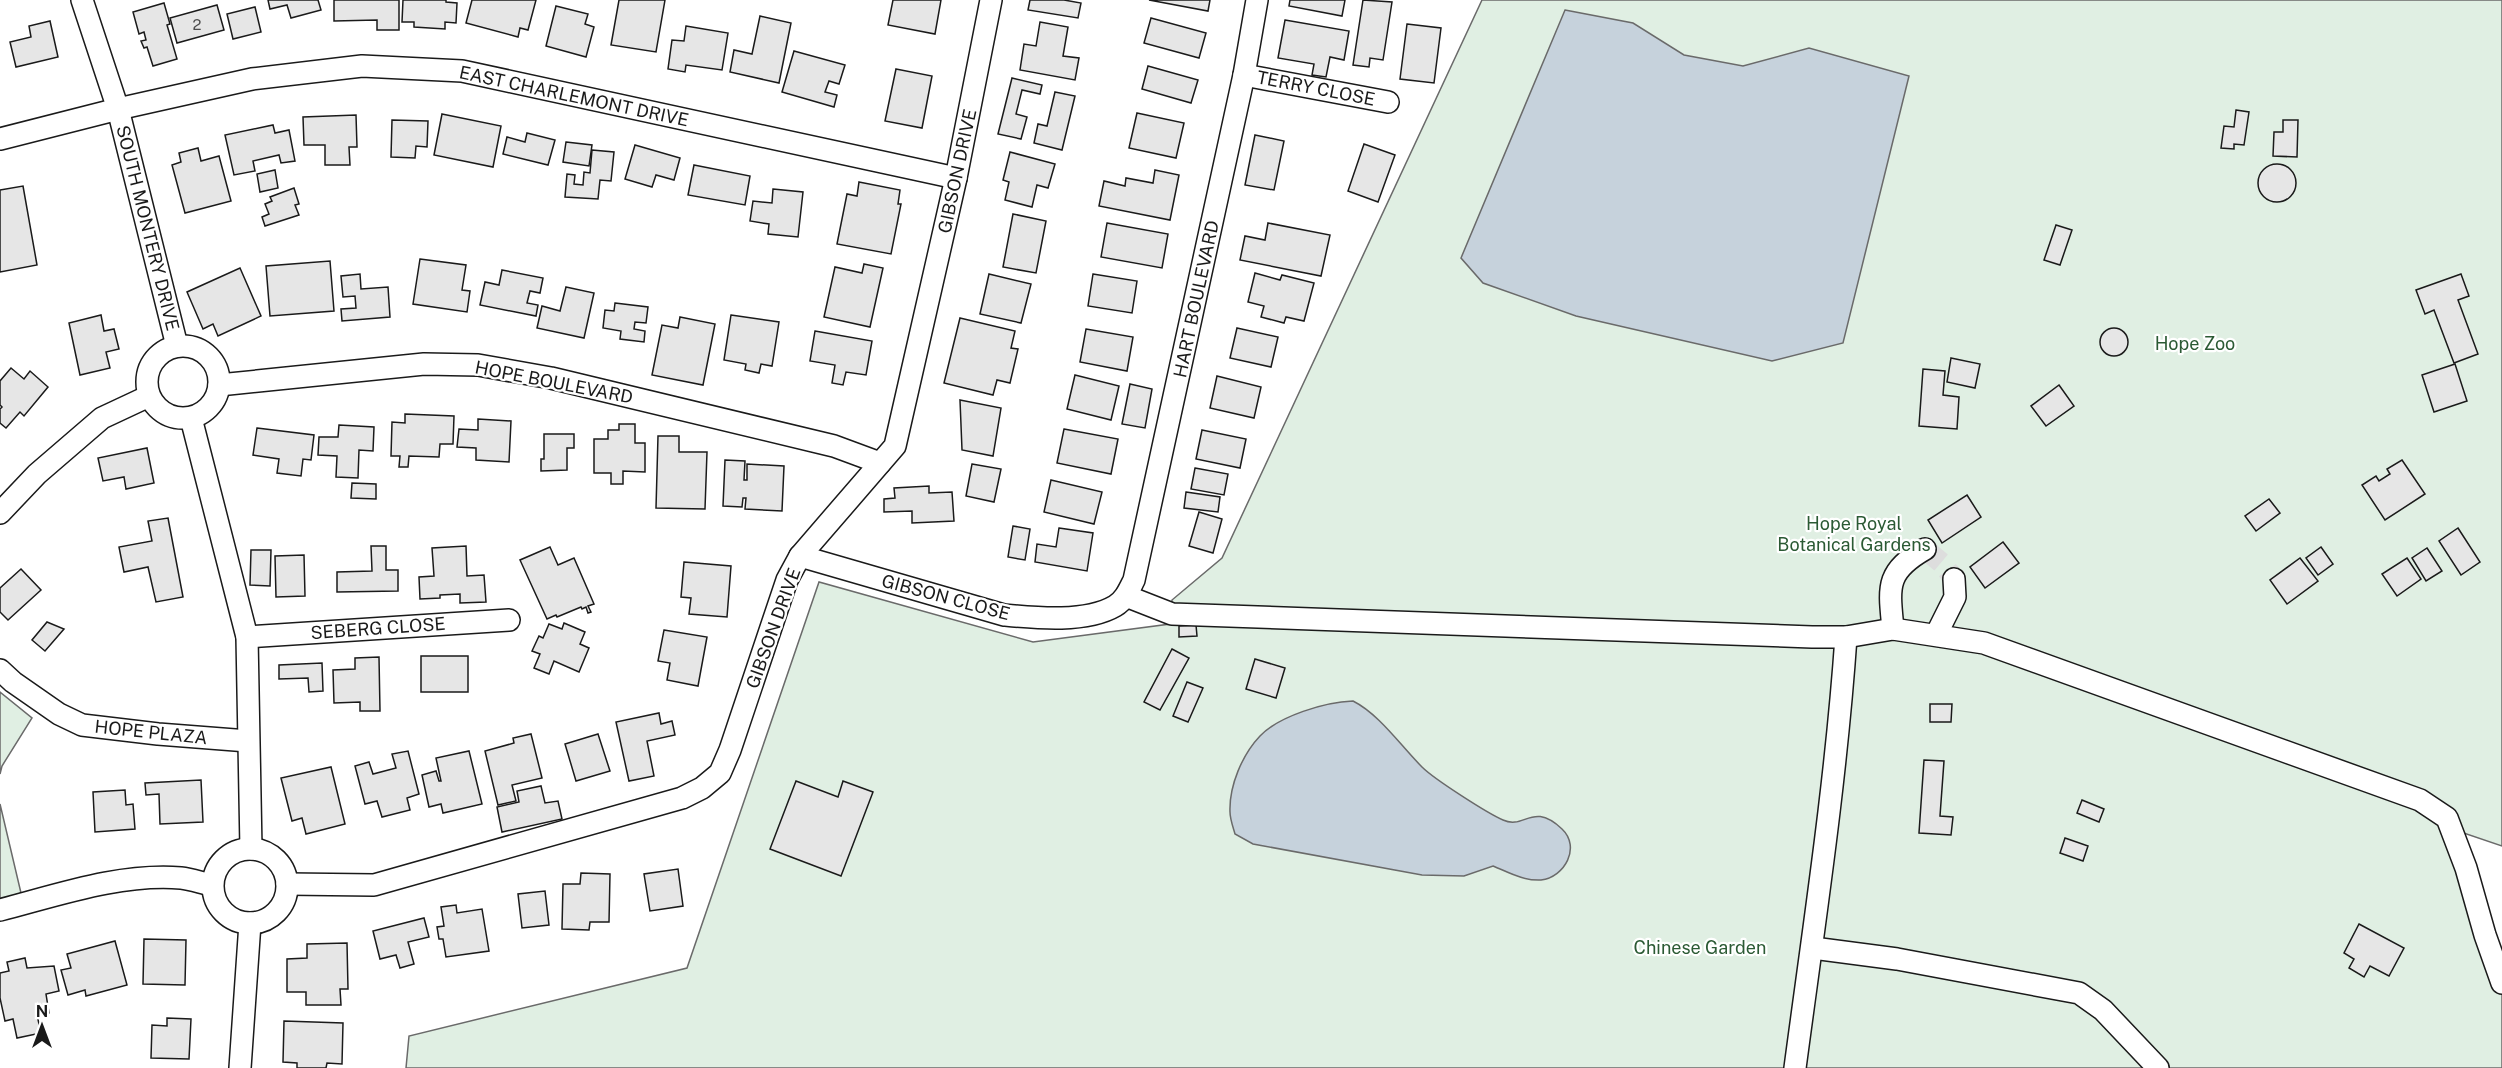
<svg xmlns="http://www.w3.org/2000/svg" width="2502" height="1068" viewBox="0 0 2502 1068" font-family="'Public Sans',sans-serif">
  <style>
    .green { fill: #e0efe3; stroke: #6a6a6a; stroke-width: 1.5 }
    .water { fill: #c6d2dc; stroke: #6a6a6a; stroke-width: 1.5 }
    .building { fill: #e6e6e6; stroke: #1a1a1a; stroke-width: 1.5 }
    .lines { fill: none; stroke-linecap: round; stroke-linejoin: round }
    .minor-tunnel { stroke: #ddd; stroke-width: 21; stroke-dasharray: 21 10; stroke-linecap: butt }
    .minor-casing { stroke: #1a1a1a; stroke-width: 24 }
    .minor { stroke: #fff; stroke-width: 21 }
    .labels { text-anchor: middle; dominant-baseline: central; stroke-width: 4.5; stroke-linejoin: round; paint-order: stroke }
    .number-label { font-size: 15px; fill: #4d4d4d }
    .street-label { font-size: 18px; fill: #1a1a1a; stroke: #fff }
    .park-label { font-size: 18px; fill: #2b5a34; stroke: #fff }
  </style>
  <rect width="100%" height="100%" fill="#fff"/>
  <g class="green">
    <polygon points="1482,0 2502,0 2502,846 2446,827 2502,989 2502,1068 406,1068 409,1036 687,968 819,582 1033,642 1170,624 1172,600 1222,558"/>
    <polygon points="0,692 32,718 2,766 0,774"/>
    <polygon points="0,804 21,893 0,900"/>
  </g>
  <g class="water">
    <polygon points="1565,10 1633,23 1684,55 1743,66 1809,48 1909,76 1843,343 1772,361 1576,316 1483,283 1461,258"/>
    <path d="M1353,701C1379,714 1401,746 1422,767C1434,779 1487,813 1503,820C1525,830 1532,801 1562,829C1581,847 1565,877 1541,880C1523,881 1508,872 1493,866L1464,876L1422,875L1253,844L1235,834C1233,827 1230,819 1230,812C1229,786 1242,755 1260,736C1279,716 1325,702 1353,701Z"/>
  </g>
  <g class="building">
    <polygon points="268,0 318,0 321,10 291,18 287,5 270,9"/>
    <polygon points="334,0 399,0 399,30 377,30 377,20 334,21"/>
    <polygon points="403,0 446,0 446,2 457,3 456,23 445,22 445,29 414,27 414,22 402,22"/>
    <polygon points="472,0 536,0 528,30 520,28 518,37 466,23"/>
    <polygon points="619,0 665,0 656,52 611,45"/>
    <polygon points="893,0 941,0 935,34 888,25"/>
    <polygon points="1030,0 1064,0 1081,3 1078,18 1028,10"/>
    <polygon points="1149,0 1210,0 1208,11"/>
    <polygon points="1290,0 1345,0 1342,16 1289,6"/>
    <polygon points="1363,0 1392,2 1383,60 1370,58 1369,67 1353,65"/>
    <polygon points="164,3 170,24 167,25 177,59 153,66 147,47 144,48 141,41 146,40 144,32 139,34 133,12"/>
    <polygon points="217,5 224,30 177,43 170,18"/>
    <polygon points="556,6 588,14 585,24 594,27 586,57 546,46"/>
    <polygon points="255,7 261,32 233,39 227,14"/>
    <polygon points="760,16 791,23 779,83 730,72 734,50 752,54"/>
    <polygon points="1151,18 1206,33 1199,58 1144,43"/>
    <polygon points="1285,20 1349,31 1344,60 1330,57 1326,77 1312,75 1314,64 1278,58"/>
    <polygon points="50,21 58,57 16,67 10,42 31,37 29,26"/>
    <polygon points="1040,22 1068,27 1063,56 1079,58 1075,80 1020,70 1024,44 1036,46"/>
    <polygon points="1407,24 1441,28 1434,83 1400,79"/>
    <polygon points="686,26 728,33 722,70 686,65 685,72 668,69 672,40 684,41"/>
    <polygon points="794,51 845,65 839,84 829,81 825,92 837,95 834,107 782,92"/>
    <polygon points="1148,66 1198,80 1191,103 1142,89"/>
    <polygon points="896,69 932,76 922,128 885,121"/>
    <polygon points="1012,78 1042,85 1040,94 1022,90 1016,114 1027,117 1021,139 998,134"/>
    <polygon points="1055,92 1075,96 1062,150 1034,143 1038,124 1047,126"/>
    <polygon points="2236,110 2249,112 2244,145 2234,144 2234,149 2221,148 2224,126 2234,127"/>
    <polygon points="1137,113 1184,123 1176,158 1129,148"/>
    <polygon points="442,114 501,126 493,167 434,155"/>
    <polygon points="356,115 357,147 349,147 350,165 325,165 325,145 304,145 303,117"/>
    <polygon points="392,120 428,121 427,147 416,146 415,158 391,157"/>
    <polygon points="2283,120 2298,120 2297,157 2273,156 2274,132 2283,132"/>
    <polygon points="273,125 275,133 289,130 295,161 281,163 279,155 253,161 255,171 234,175 225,135"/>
    <polygon points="527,133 555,140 548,165 503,154 507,137 525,142"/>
    <polygon points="1255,135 1284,141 1274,190 1245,185"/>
    <polygon points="566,142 592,145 589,166 563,162"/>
    <polygon points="1364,144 1395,155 1378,202 1348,191"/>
    <polygon points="635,145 680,158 674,180 656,175 652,187 625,179"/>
    <polygon points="198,148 201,161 219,156 231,201 185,213 172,165 181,162 179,153"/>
    <polygon points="592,150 614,152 611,181 600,180 598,199 565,197 567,174 575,175 574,184 583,185 584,172 590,173"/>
    <polygon points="1010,152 1055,164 1048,188 1037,185 1032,207 1005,200 1009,182 1003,180"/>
    <circle cx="2277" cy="183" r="19"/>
    <polygon points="694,165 750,176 745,205 688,195"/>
    <polygon points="275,170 278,188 260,192 257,174"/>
    <polygon points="1155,170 1179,175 1170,220 1099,206 1104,181 1125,186 1126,178 1153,183"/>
    <polygon points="859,182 900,190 898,204 901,204 891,254 837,244 847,194 857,196"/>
    <polygon points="23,186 37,265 0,272 0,190"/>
    <polygon points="294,188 299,204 295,205 299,215 265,226 262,217 269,214 265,204 272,201 270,197"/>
    <polygon points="773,189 803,192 798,237 768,234 769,224 750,221 753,201 772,203"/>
    <polygon points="1013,214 1046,221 1036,273 1003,267"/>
    <polygon points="1107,223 1168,234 1162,268 1101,257"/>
    <polygon points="1268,223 1330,235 1321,276 1240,260 1245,236 1265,240"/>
    <polygon points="2056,225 2072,230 2060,265 2044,260"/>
    <polygon points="420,259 466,265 462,290 470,291 467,312 413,304"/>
    <polygon points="330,261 334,311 270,316 266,266"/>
    <polygon points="864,264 883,268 870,327 824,317 835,267 862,273"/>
    <polygon points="240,268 261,316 218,336 213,324 203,329 187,292"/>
    <polygon points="502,270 543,278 540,293 530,291 527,303 538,305 536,316 480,305 485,282 499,285"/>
    <polygon points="1255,273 1280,280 1282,275 1314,283 1304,321 1286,317 1284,323 1261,317 1264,306 1248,302"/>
    <polygon points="360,274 361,289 388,287 390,317 342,321 341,309 356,308 355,296 343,297 341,276"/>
    <polygon points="989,274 1031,284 1021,323 980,314"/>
    <polygon points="1093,274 1137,281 1132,313 1088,306"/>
    <polygon points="2461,274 2469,296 2458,300 2478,354 2454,363 2434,310 2425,314 2416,290"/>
    <polygon points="566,287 594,293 584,338 537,328 542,306 560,311"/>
    <polygon points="615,303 648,307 646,323 635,322 634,329 645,331 644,342 620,339 621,331 603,328 605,310 614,311"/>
    <polygon points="101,315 104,331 114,329 119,349 106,352 110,368 80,375 69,323"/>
    <polygon points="731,315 779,322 772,366 761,364 759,373 745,370 746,364 724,360"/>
    <polygon points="680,317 715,324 703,385 652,375 662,325 678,328"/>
    <polygon points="960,318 1015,331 1011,348 1018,349 1010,383 997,380 993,395 944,383"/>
    <polygon points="1237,328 1278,337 1271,367 1230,358"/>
    <circle cx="2114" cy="342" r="14"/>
    <polygon points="1086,329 1133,337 1127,371 1080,362"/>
    <polygon points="815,331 872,341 866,375 846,372 843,385 832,383 835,365 810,361"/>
    <polygon points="1951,358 1980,364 1975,388 1947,382"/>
    <polygon points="2455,364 2467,401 2434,412 2422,375"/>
    <polygon points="11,368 24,379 30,371 48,387 24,416 20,412 6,428 0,423 0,409 2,407 0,405 0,381"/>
    <polygon points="1923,369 1945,371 1943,395 1959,397 1957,429 1919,426"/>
    <polygon points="1075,375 1119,386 1111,420 1067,409"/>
    <polygon points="1217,376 1261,387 1254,418 1210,408"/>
    <polygon points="1130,384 1152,389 1145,428 1122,424"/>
    <polygon points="2059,385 2074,406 2046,426 2031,406"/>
    <polygon points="960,400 1001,408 993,456 962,450"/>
    <polygon points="405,414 454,416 453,444 440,444 439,457 409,456 408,467 399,467 400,456 391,456 392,422 405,423"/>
    <polygon points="478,419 511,421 509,462 476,460 476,448 457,447 459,429 478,430"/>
    <polygon points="619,424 635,424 635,443 645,443 645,472 623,471 623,484 611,484 611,473 594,473 594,439 608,439 608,430 619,430"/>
    <polygon points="339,425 374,427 373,451 359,450 358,478 336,477 337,456 318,455 319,437 338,437"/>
    <polygon points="257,428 314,435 311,460 303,459 301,476 277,473 279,459 253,455"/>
    <polygon points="1064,429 1118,439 1111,474 1057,463"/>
    <polygon points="1202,430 1246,439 1240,468 1196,459"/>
    <polygon points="544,434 574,434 574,448 567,448 567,470 541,471 541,459 544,459"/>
    <polygon points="658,436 679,436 679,452 707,452 705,509 656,508"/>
    <polygon points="147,448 154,483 126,489 124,477 103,481 98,458"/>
    <polygon points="725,460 745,461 744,480 747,480 747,464 784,466 782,511 745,509 746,498 743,498 742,507 723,506"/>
    <polygon points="2402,460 2425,494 2385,520 2362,485 2376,476 2379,481 2390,474 2387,469"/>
    <polygon points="972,464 1001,469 994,502 966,496"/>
    <polygon points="1195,468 1228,474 1224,495 1191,489"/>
    <polygon points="1051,480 1102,492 1094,524 1044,512"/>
    <polygon points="352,483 376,484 376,499 351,498"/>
    <polygon points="929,486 929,493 952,492 954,521 912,523 912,511 884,512 884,499 895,498 894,488"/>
    <polygon points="1186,492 1220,497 1218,512 1184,508"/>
    <polygon points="1967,495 1981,517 1942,543 1928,520"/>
    <polygon points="2269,499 2280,513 2256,531 2245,516"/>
    <polygon points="1199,512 1222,519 1213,553 1189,546"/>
    <polygon points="168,518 183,597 156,602 148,567 124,572 119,547 152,541 148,521"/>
    <polygon points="1013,526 1030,529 1025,560 1008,557"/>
    <polygon points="1059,528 1093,533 1087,571 1035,562 1037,544 1056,547"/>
    <polygon points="2458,528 2480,562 2461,575 2439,541"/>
    <polygon points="2003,542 2019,563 1985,588 1970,567"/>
    <polygon points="371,546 386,546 386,570 398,570 398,591 337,592 337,572 372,571"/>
    <polygon points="466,546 467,576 484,575 486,602 460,603 460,594 440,595 440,598 420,599 419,577 434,576 432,548"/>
    <polygon points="550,547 558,565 574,558 594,604 588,606 591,612 588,613 586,607 582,609 581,607 557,617 556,615 547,619 520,560"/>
    <polygon points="2321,547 2333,564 2318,575 2306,558"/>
    <polygon points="2427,548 2442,571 2426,581 2412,558"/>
    <polygon points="251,550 271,550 270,586 250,585"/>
    <polygon points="304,555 305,596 276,597 275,556"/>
    <polygon points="2300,558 2318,581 2287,604 2270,580"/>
    <polygon points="2407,558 2421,579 2397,596 2382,574"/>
    <polygon points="684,562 731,566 727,617 689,614 691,598 681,597"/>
    <polygon points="21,569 41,590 8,620 0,612 0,588"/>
    <polygon points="47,622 64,629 45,651 32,640"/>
    <polygon points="564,623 585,632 580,644 589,648 579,672 554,661 549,674 534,668 540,654 532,651 539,636 543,638 549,624 562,629"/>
    <polygon points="1196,625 1197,636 1179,637 1179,626"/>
    <polygon points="664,630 707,637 698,686 667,680 670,663 658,661"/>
    <polygon points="1172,649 1189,658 1160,710 1144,702"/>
    <rect x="421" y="656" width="47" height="36"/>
    <polygon points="379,657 380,711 360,711 360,702 334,703 333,670 355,669 355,658"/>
    <polygon points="1255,659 1285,668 1276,698 1246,689"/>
    <polygon points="322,663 323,691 309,692 308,678 279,679 279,665"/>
    <polygon points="1187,682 1203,688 1188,722 1173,716"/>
    <polygon points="1930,704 1952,704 1951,722 1930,722"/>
    <polygon points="659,713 661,724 672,721 675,735 647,741 654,776 629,781 616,722"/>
    <polygon points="531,734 542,778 512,785 516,801 498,805 485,751 514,743 513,738"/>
    <polygon points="598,734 610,771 576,781 565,744"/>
    <polygon points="408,751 419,794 407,798 410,810 382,817 377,801 365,804 355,766 369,762 373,774 396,768 392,754"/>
    <polygon points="469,751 482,804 443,813 441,804 429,807 422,775 436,771 439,781 441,781 436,758"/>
    <polygon points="1924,760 1944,761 1940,816 1953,817 1951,835 1919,833"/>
    <polygon points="331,767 345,824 306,834 302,818 292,821 281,778"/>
    <polygon points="201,780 203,822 160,824 159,794 146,795 145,783"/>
    <polygon points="796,781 838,797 843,781 873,792 841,876 770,849"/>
    <polygon points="541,786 545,803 558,801 562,819 502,832 497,807 519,802 517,791"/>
    <polygon points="125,790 126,805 133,804 135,829 95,832 93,792"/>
    <polygon points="2082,800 2104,809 2099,822 2077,813"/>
    <polygon points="2065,838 2088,846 2083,861 2060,853"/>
    <polygon points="678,869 683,906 650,911 644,874"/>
    <polygon points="581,873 610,874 609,922 590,922 589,930 562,929 563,884 580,884"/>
    <polygon points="545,891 549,925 522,928 518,894"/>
    <polygon points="456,905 457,913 482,909 489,951 446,957 443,939 439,939 437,927 444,926 441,907"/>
    <polygon points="424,918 429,937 408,942 414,964 400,968 396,955 380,959 373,931"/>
    <polygon points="2359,924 2404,948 2389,976 2370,966 2364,977 2349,968 2354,959 2344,953"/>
    <polygon points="144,939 186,940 185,985 143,984"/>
    <polygon points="115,941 127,985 86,996 85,990 68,995 61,970 71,968 67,954"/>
    <polygon points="347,943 348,989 340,989 341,1005 306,1005 306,992 287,992 287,959 307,958 307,944"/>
    <polygon points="25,958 27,968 54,966 59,991 46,994 49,1013 37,1015 41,1033 17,1038 13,1019 5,1021 0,998 0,973 9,971 7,962"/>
    <polygon points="167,1018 191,1019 189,1059 151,1058 152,1025 167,1026"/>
    <polygon points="284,1021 343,1023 342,1064 327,1063 326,1068 297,1068 297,1063 283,1062"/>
  </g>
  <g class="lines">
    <polyline class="minor-tunnel" points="1925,549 1943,564 1954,579"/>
    <defs>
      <g id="minor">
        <polyline points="82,0 118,109 177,346"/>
        <polyline points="1244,75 1388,102"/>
        <polyline points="0,139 118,109 252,79 362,66 462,71 956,178"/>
        <circle cx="183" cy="382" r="36"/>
        <polyline points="219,385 424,364 478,365 551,378 834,446 880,463"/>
        <polyline points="191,418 247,637 251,849"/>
        <polyline points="0,513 37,474 102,418 149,396"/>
        <path d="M800,556L1004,615C1036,618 1086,623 1115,606C1125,600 1129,590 1134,580L1244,75L1257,0"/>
        <polyline points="1126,596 1172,614 1812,637 1846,637 1893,629 1984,643 2420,800 2447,818 2466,868 2485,935 2502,983"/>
        <path d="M1893,629C1889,587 1885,572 1925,549"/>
        <polyline points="1936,635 1955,597 1954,579"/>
        <polyline points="247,637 509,620"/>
        <polyline points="0,670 13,682 59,714 82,725 158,734 248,741"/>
        <circle cx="250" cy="886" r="37"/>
        <polyline points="287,884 374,885 682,798 702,788 720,773 730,750 787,580 800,556 895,446 956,178 991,0"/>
        <path d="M0,910C58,895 120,873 181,878C191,879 202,883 212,885"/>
        <polyline points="1813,948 1897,959 2079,993 2103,1010 2158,1068"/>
        <polyline points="240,1068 250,923"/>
        <path d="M1795,1068C1814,925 1836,782 1846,637"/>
      </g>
    </defs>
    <use href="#minor" class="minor-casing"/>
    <use href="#minor" class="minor"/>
  </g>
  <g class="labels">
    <g class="number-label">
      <text x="197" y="24">2</text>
    </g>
    <g class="street-label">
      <text transform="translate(1316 88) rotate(11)">TERRY CLOSE</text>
      <text transform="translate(574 96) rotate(12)">EAST CHARLEMONT DRIVE</text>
      <text transform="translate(957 171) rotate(-78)">GIBSON DRIVE</text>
      <text transform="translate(148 228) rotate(76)">SOUTH MONTERY DRIVE</text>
      <text transform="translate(1196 299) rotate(-78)">HART BOULEVARD</text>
      <text transform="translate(554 382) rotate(11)">HOPE BOULEVARD</text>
      <text transform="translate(946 597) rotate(15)">GIBSON CLOSE</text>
      <text transform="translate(378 628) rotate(-4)">SEBERG CLOSE</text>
      <text transform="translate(773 628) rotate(-70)">GIBSON DRIVE</text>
      <text transform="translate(151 732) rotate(6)">HOPE PLAZA</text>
    </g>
    <g class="park-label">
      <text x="2195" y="343">Hope Zoo</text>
      <text x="1854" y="523">Hope Royal<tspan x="1854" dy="21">Botanical Gardens</tspan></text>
      <text x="1700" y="947">Chinese Garden</text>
    </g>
  </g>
  <g transform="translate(42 1026)" stroke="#ffffff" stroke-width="4.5" paint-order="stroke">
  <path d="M0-4.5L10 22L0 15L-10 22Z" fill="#1a1a1a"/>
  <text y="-9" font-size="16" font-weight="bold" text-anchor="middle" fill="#1a1a1a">N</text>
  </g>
</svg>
